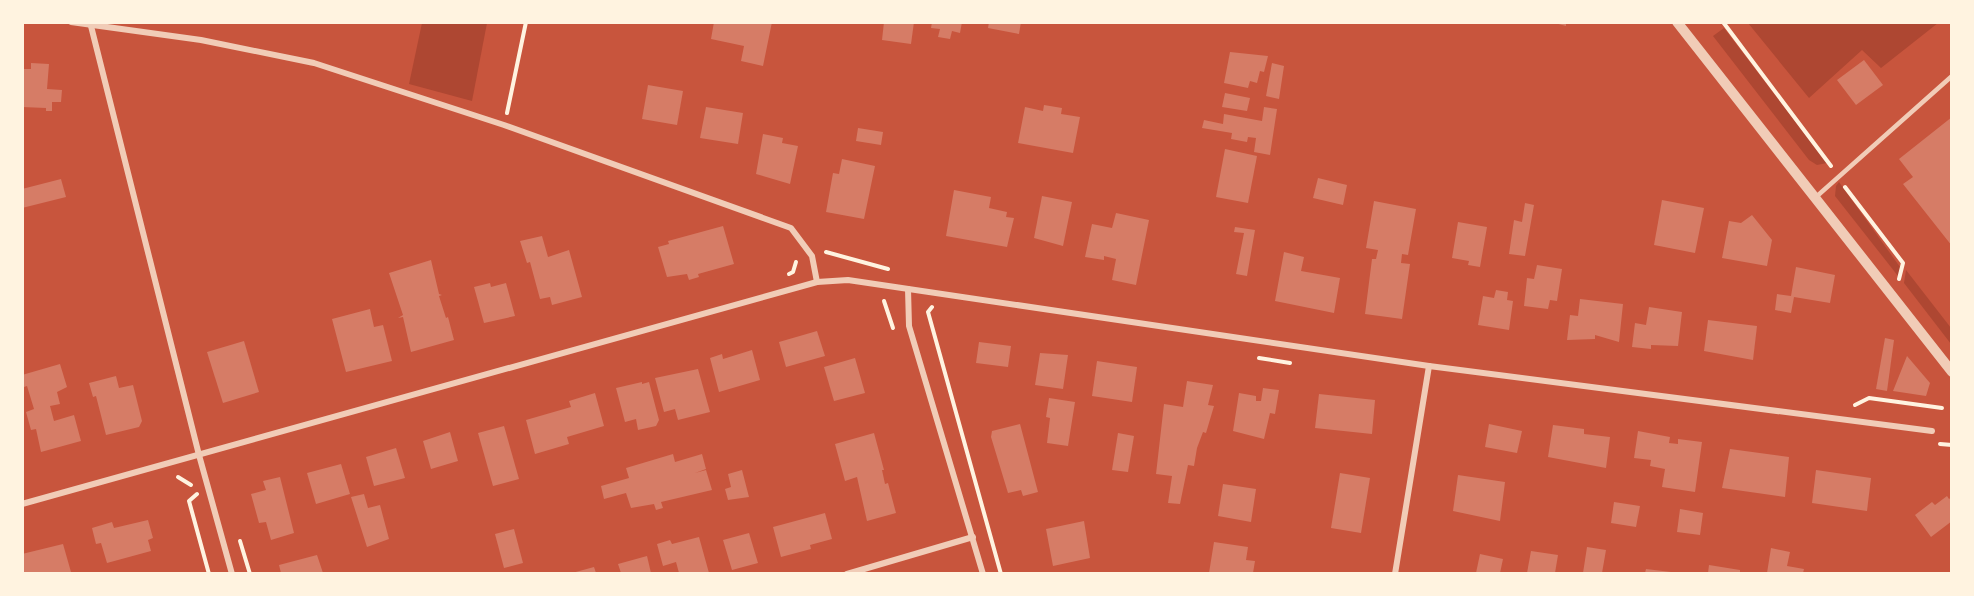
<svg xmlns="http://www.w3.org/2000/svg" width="1974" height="596" viewBox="0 0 1974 596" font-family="Commissioner,sans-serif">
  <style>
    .green { fill: #ae4732 }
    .building { fill: #d67c66 }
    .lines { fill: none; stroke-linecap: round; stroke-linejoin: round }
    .path { stroke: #fff3e0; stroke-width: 4 }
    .service { stroke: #f1ccb7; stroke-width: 4.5 }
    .minor { stroke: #f1ccb7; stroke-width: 6 }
    .tertiary { stroke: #f1ccb7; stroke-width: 10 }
  </style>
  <rect width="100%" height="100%" fill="#c8553d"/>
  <g class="green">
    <polygon points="422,23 487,23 472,101 409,84"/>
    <polygon points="1748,23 1938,23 1881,68 1862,50 1809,98"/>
    <polygon points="1724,28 1827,163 1817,165 1809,160 1713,36"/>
    <polygon points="1839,182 1900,267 1898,276 1835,196 1836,186"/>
    <polygon points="1906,270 1951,328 1951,344 1904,283"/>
  </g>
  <g class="building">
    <polygon points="714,22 772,22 763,66 741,61 744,46 711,39"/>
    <polygon points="884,22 914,22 911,44 882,40"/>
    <polygon points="932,22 962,22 960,33 952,31 950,39 938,37 940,29 931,28"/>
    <polygon points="989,22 1021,22 1019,34 988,28"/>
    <polygon points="1551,22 1566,22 1566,26"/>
    <polygon points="1230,52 1268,56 1264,72 1260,71 1257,83 1250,81 1248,88 1224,83"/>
    <polygon points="1864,60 1883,85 1856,105 1837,80"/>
    <polygon points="31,63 49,64 47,89 62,90 61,102 52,102 52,111 46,111 46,108 22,107 22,69 31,69"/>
    <polygon points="1272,63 1284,66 1279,99 1266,96"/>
    <polygon points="648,85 683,91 677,125 642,119"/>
    <polygon points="1225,93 1250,98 1247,111 1222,107"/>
    <polygon points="1044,105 1062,108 1061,114 1080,117 1073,153 1018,143 1025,107 1043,111"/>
    <polygon points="706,107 743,113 738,144 700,138"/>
    <polygon points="1264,107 1277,109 1270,155 1254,152 1256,138 1248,137 1247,142 1231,139 1232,133 1202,128 1204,120 1223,124 1224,114 1262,121"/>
    <polygon points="1952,117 1952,246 1903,184 1913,177 1899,159"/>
    <polygon points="858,128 883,132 881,145 856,141"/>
    <polygon points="763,134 783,138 782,143 798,146 790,184 756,174"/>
    <polygon points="1225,149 1257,156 1248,203 1216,197"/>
    <polygon points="842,159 875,166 864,219 826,212 833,173 839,174"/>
    <polygon points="1318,178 1347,185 1343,205 1313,198"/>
    <polygon points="61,179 66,197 22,208 22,189"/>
    <polygon points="954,190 991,197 989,208 1007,212 1006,217 1014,218 1007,247 946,236"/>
    <polygon points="1042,196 1072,202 1063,246 1034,238"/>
    <polygon points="1662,200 1704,208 1695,253 1654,245"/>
    <polygon points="1374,201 1416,209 1408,255 1402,254 1401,263 1410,264 1402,319 1365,314 1372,259 1376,259 1378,250 1366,248"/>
    <polygon points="1525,203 1534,205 1525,256 1509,254 1514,220 1522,222"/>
    <polygon points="1116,213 1149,220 1136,285 1112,280 1116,259 1104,256 1104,260 1085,257 1092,224 1112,228"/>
    <polygon points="1752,215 1772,240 1767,266 1722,258 1729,221 1741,223"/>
    <polygon points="1458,222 1487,227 1480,267 1468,265 1469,261 1452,258"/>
    <polygon points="723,226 734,264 698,274 699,277 689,280 687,274 667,277 658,247 669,244 668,241"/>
    <polygon points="1235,227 1255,230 1247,276 1236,274 1244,233 1234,232"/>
    <polygon points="542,236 548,257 569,250 582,297 552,305 550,297 540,299 530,262 527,263 520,241"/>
    <polygon points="1284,252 1304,257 1301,271 1340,278 1334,313 1275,301"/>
    <polygon points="431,260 439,294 442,295 439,296 446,318 448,317 454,340 411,352 403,317 398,318 403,315 389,273"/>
    <polygon points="1537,265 1562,269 1557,301 1550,300 1548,309 1524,306 1527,278 1534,279"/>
    <polygon points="1796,267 1835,275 1830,303 1794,297 1791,313 1775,310 1777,294 1791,296"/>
    <polygon points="490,283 491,287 506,283 515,316 484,323 474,287"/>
    <polygon points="1496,290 1508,292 1507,300 1513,301 1509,330 1478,325 1483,296 1494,298"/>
    <polygon points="1580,299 1623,304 1619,342 1595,335 1595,339 1567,340 1570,315 1578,316"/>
    <polygon points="1649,307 1682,312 1678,346 1651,345 1651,349 1632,347 1635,323 1646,325"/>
    <polygon points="370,309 374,327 383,325 392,361 346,372 332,319"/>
    <polygon points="1708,320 1757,326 1753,360 1704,351"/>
    <polygon points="817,331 825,356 786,367 779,342"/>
    <polygon points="1885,338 1894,340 1887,391 1876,389"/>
    <polygon points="244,341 259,392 223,403 207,352"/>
    <polygon points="979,342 1011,346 1008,367 976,363"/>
    <polygon points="752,350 760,380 719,392 710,358 722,354 723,359"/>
    <polygon points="1040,353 1068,355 1063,389 1035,385"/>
    <polygon points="1907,356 1930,383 1926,396 1893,391"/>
    <polygon points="855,358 865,393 834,401 824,367"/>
    <polygon points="1097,361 1137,367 1132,402 1092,396"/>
    <polygon points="60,364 67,387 57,392 60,404 50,406 54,421 74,415 81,441 41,452 36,429 31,430 26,412 34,409 27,386 24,387 22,375"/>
    <polygon points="698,369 710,412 678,420 675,409 664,412 655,378"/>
    <polygon points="116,376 119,388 133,385 142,421 139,427 106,435 96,396 93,397 89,383"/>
    <polygon points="1187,381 1213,385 1208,405 1214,406 1206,433 1203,432 1197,448 1194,466 1188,465 1180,504 1168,503 1172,476 1156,474 1164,404 1183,407"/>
    <polygon points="642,382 642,384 649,382 659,420 656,426 638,430 636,419 625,422 616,388"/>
    <polygon points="1263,388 1279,390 1275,414 1270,413 1264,439 1233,431 1239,393 1256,396 1256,401 1261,401"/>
    <polygon points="595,393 604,426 567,437 569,444 535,454 526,420 571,407 569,401"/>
    <polygon points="1319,394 1375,400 1372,434 1315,428"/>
    <polygon points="1049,398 1075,402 1068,446 1047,443 1050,418 1046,417"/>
    <polygon points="1020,424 1038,492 1023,496 1021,490 1008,493 991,437 992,431"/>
    <polygon points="1489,424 1522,431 1517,453 1485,447"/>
    <polygon points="1553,425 1584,429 1584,434 1610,437 1606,468 1548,457"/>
    <polygon points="504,426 519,479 493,486 478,433"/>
    <polygon points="1638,431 1670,437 1669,443 1678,444 1678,439 1702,442 1695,492 1662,487 1665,469 1650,466 1651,460 1634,458"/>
    <polygon points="450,432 458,461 431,469 423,441"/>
    <polygon points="874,433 884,470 882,470 885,484 888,483 896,513 867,521 857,477 845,481 835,444"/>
    <polygon points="1118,433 1134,436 1128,472 1112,470"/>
    <polygon points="396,448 405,478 374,486 366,457"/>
    <polygon points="1730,449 1789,457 1785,497 1722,488"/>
    <polygon points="673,454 675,462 702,454 706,469 695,473 706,470 712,490 661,502 663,508 656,510 654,504 631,508 626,493 604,499 601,486 629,478 626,468"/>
    <polygon points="341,464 350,494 316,504 307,473"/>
    <polygon points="742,470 749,497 728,500 725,489 731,487 728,474"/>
    <polygon points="1816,470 1871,478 1867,511 1812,503"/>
    <polygon points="1340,473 1370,478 1361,533 1331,528"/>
    <polygon points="1458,475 1505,482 1500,521 1453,511"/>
    <polygon points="280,477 294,533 271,540 266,522 259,523 251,494 266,490 263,481"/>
    <polygon points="1223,484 1256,489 1251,522 1218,516"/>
    <polygon points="364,494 368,508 380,505 389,539 367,547 351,497"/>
    <polygon points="1947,496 1949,499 1952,497 1952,521 1931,537 1915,515 1932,502 1935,505"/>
    <polygon points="1614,502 1640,506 1636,527 1611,523"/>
    <polygon points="1680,509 1703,513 1700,535 1677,532"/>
    <polygon points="825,513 832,539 810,545 811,549 781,557 773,527"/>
    <polygon points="148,520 153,538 148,540 151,551 107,563 101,543 96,544 92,528 112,522 114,528"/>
    <polygon points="1084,521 1090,558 1053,566 1046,529"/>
    <polygon points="514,529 523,563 504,568 495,534"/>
    <polygon points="749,533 758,563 732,570 723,540"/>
    <polygon points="699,537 709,573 679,573 676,562 663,566 657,544 670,540 672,544"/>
    <polygon points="1214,542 1248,547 1246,560 1255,561 1253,573 1209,573"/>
    <polygon points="63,544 71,572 22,573 22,554"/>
    <polygon points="1587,547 1606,550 1602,573 1583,573"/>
    <polygon points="1771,548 1790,552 1787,566 1804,569 1803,573 1767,573"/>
    <polygon points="1531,551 1558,555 1555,573 1527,573"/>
    <polygon points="1480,554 1503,559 1500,573 1476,573"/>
    <polygon points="317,555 323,573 281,573 279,565"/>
    <polygon points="647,556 651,573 621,573 618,564"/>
    <polygon points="1709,565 1740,570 1740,573 1708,573"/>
    <polygon points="594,567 596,573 572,573"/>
    <polygon points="1646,569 1671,572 1670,573 1645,573"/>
  </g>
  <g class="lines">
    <g class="path">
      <polyline points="1723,22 1831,166"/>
      <polyline points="507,113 526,22"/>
      <polyline points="1845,187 1903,263 1899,279"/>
      <polyline points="826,252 888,269"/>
      <polyline points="789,274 793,272 796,262"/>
      <polyline points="884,301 893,328"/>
      <polyline points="932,307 928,312 1001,574"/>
      <polyline points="1259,358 1290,363"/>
      <polyline points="1855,405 1869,398 1942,408"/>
      <polyline points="1940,444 1952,445"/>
      <polyline points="178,477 191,485"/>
      <polyline points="197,494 189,501 209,574"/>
      <polyline points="240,541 250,574"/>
    </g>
    <polyline class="service" points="1816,197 1952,76"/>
    <g class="minor">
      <polyline points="71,22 201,40 314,63 504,125 791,228 812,256 817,282"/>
      <polyline points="91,26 199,455 232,574"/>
      <polyline points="908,289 909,326 983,574"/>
      <polyline points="22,504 817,282 848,280 1429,366 1932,431"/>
      <polyline points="847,574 973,537"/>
      <polyline points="1395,574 1429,366"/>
    </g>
    <polyline class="tertiary" points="1677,22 1952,372"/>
  </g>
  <rect width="1974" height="596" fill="none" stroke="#fff3e0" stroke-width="48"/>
</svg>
